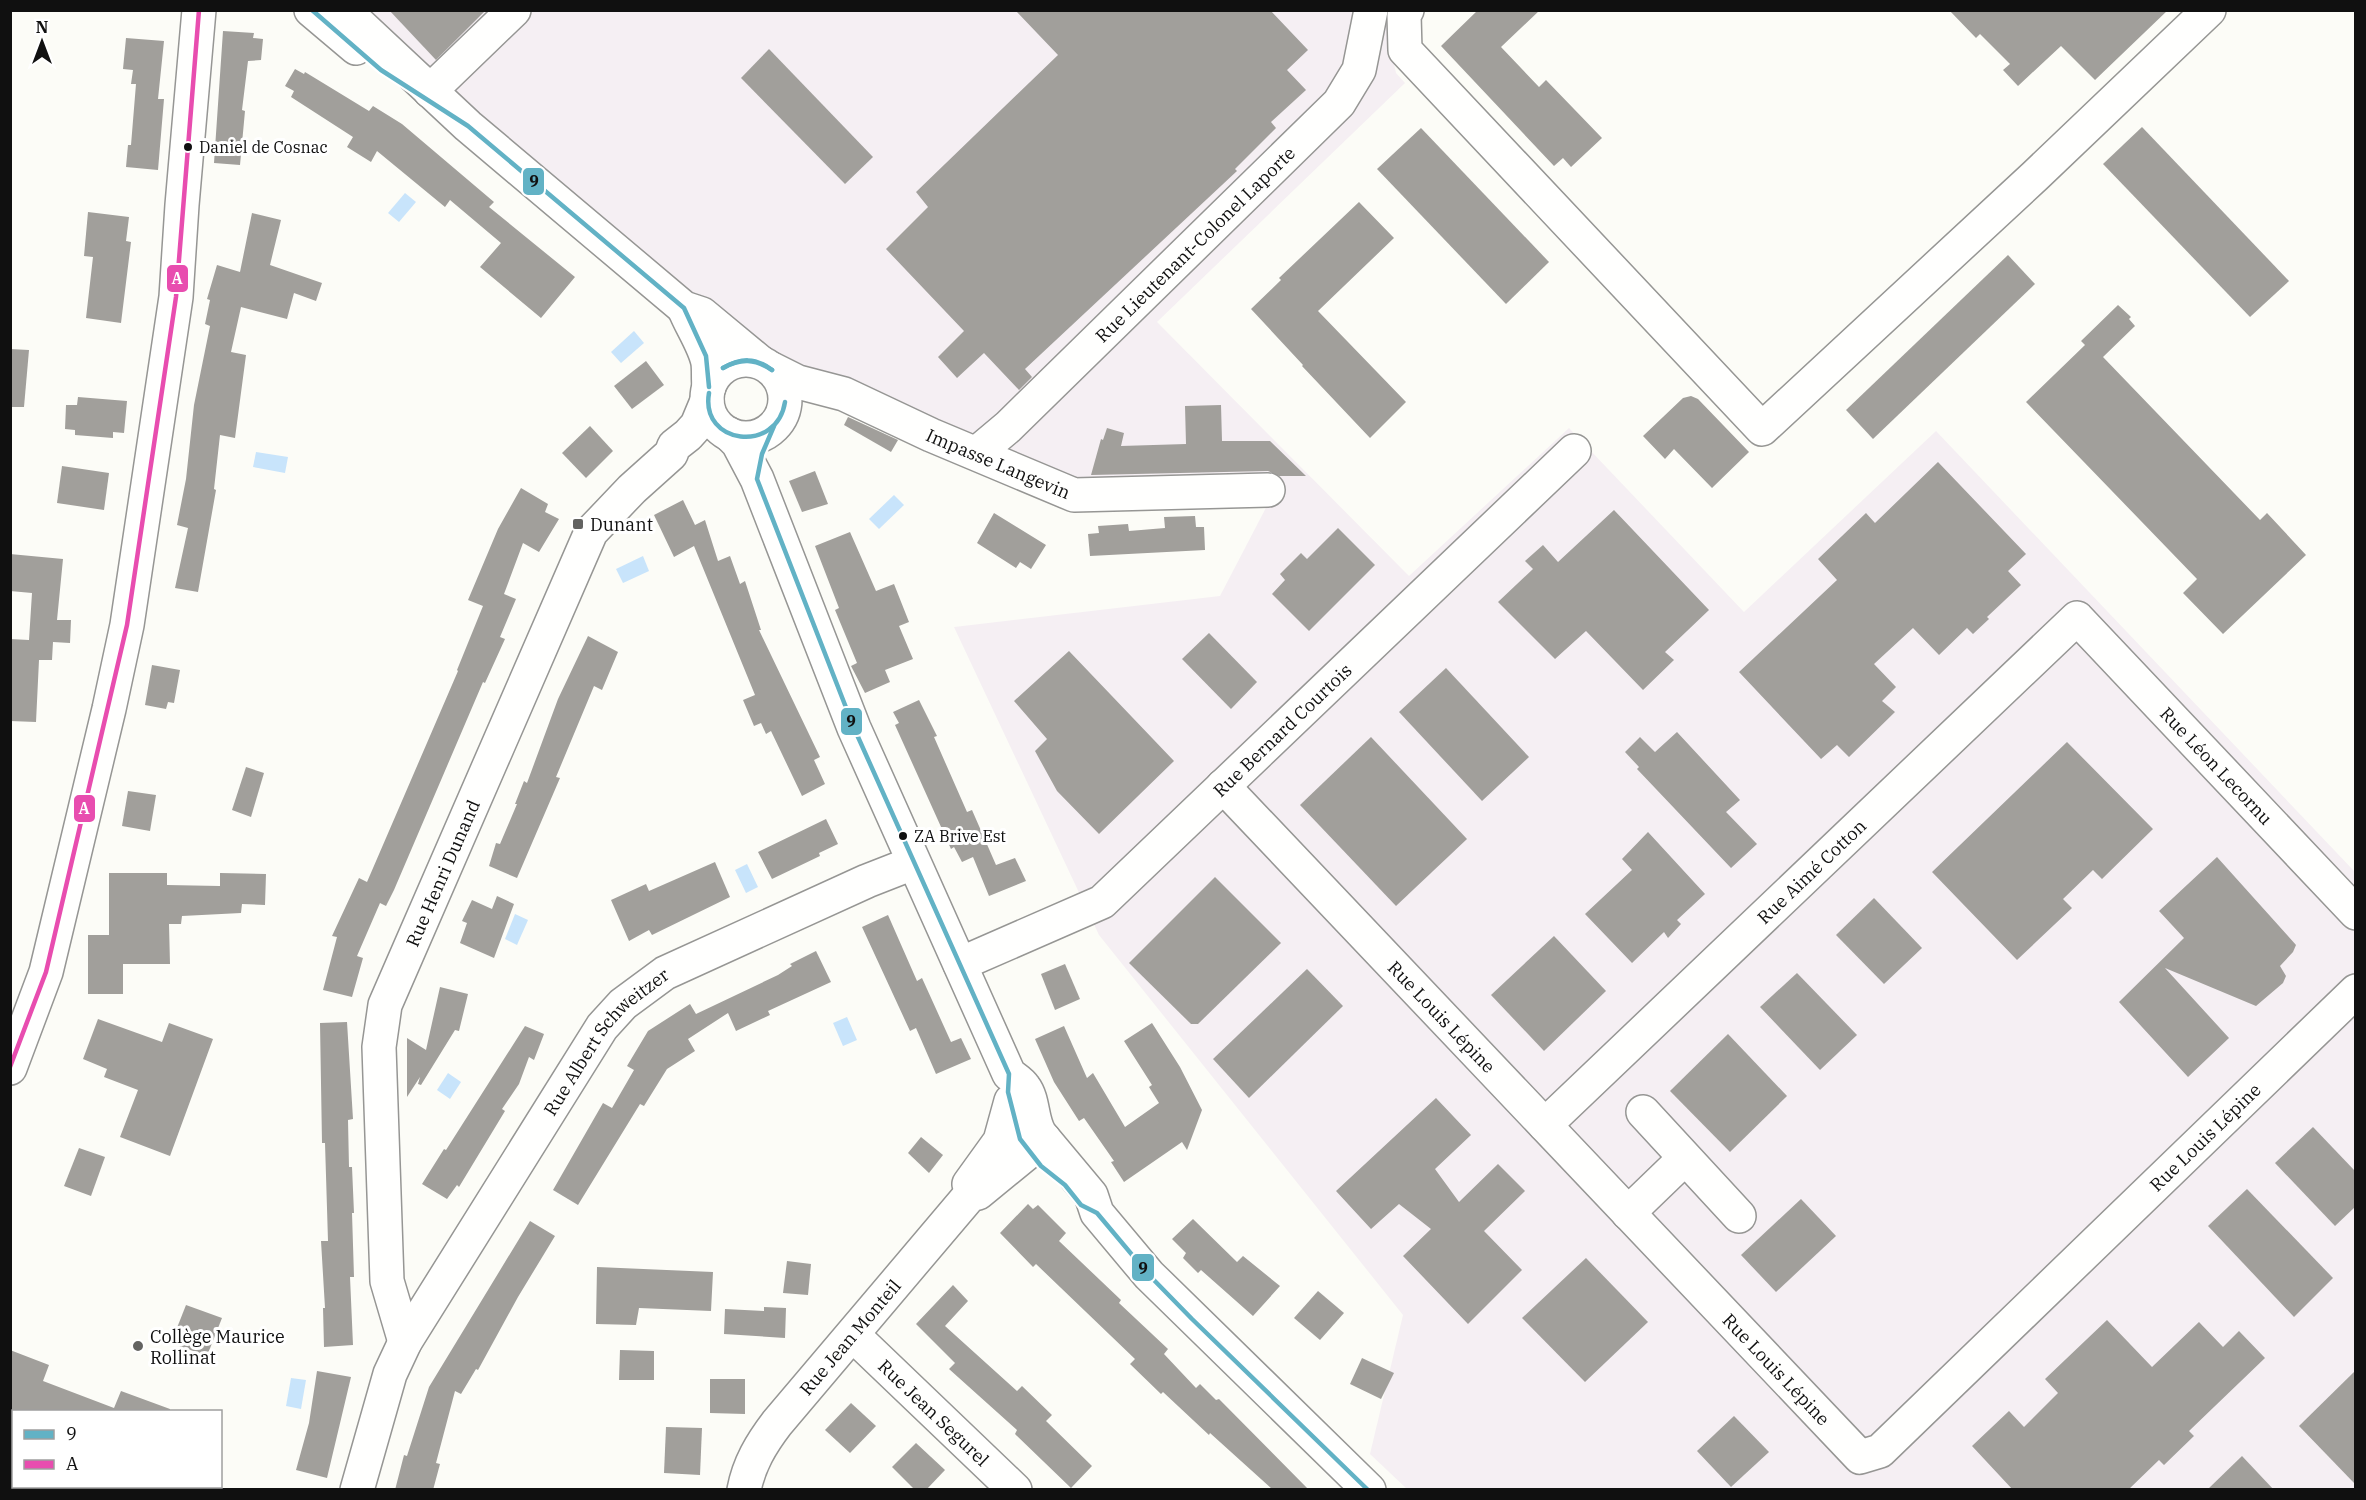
<svg xmlns="http://www.w3.org/2000/svg" width="2366" height="1500" viewBox="0 0 2366 1500" font-family="'IBM Plex Serif',serif">
  <style>
    .industrial { fill: #f5eff3 }
    .water { fill: #c8e4fb }
    .building { fill: #a19f9b }
    .lines { fill: none; stroke-linecap: round; stroke-linejoin: round }
    .minor-casing { stroke: #969694; stroke-width: 36 }
    .minor { stroke: #fffffe; stroke-width: 33 }
    .bus-1-casing { stroke: #fff; stroke-width: 9 }
    .bus-2-casing { stroke: #fff; stroke-width: 9 }
    .bus-1 { stroke: #62b2c5; stroke-width: 4.5 }
    .bus-2 { stroke: #e84daf; stroke-width: 4.5 }
    .bus-dot { fill: #101010; stroke: #fff; stroke-width: 2 }
    .poi-dot { fill: #636361; stroke: #fff; stroke-width: 2 }
    .labels { text-anchor: middle; dominant-baseline: central; stroke-width: 6; stroke-linejoin: round; paint-order: stroke }
    .bus-label { font-size: 16px; fill: #101010; stroke: #fff; text-anchor: start }
    .street-label { font-size: 18px; fill: #101010; stroke: #fff }
    .poi-label { font-size: 18px; fill: #101010; stroke: #fff; text-anchor: start }
    .line-badge { stroke: #fff; stroke-width: 2 }
    .badge-label { font-size: 16px; text-anchor: middle; font-weight: bold; fill: #fff }
    .pale-badge-label { font-size: 16px; text-anchor: middle; font-weight: bold; fill: #111 }
  </style>
  <rect width="100%" height="100%" fill="#fcfcf7"/>
  <polygon class="industrial" points="308,11 1397,11 1392,55 1396,73 1405,83 1157,322 1409,576 1569,428 1744,612 1936,431 2355,872 2355,1489 1407,1489 1370,1454 1403,1315 1099,935 954,627 1220,596 1270,500 1080,506 775,365"/>
  <g class="water">
    <polygon points="405,193 416,202 399,222 388,213"/>
    <polygon points="634,331 644,343 621,363 611,352"/>
    <polygon points="256,452 288,457 285,473 253,467"/>
    <polygon points="894,495 904,505 879,529 869,519"/>
    <polygon points="643,556 649,571 623,583 616,569"/>
    <polygon points="747,864 758,887 746,893 735,870"/>
    <polygon points="515,914 528,920 517,945 505,939"/>
    <polygon points="847,1017 857,1040 843,1046 833,1023"/>
    <polygon points="448,1073 461,1082 450,1099 437,1090"/>
    <polygon points="291,1378 306,1380 301,1409 286,1406"/>
  </g>
  <g class="building">
    <polygon points="389,10 486,10 436,60"/>
    <polygon points="1015,10 1270,10 1308,50 1287,70 1306,90 1271,122 1276,128 1235,169 1237,171 1025,369 1032,377 1019,390 984,353 957,378 938,357 964,331 886,249 928,207 916,192 1058,55"/>
    <polygon points="1478,10 1540,10 1501,47 1539,87 1546,80 1602,138 1571,167 1563,158 1554,166 1441,46"/>
    <polygon points="1949,10 2168,10 2095,80 2061,46 2018,86 2003,70 2010,64 1980,34 1976,38"/>
    <polygon points="223,31 254,33 253,38 263,39 261,60 248,61 242,110 245,111 240,165 214,163"/>
    <polygon points="126,38 164,41 158,99 164,99 158,170 126,167 128,145 131,145 136,84 131,84 133,70 123,69"/>
    <polygon points="769,49 873,157 845,184 741,78"/>
    <polygon points="295,69 304,74 305,72 369,111 373,106 402,124 494,202 489,207 575,277 541,318 480,267 501,243 450,200 445,207 377,151 371,162 347,147 353,137 291,97 294,91 285,86"/>
    <polygon points="2142,127 2289,281 2250,317 2103,164"/>
    <polygon points="1421,128 1549,262 1506,304 1377,169"/>
    <polygon points="1359,202 1394,238 1318,311 1406,402 1370,438 1302,366 1303,365 1251,309 1281,280 1279,278"/>
    <polygon points="88,212 129,217 126,241 131,242 121,323 86,318 93,257 84,256"/>
    <polygon points="252,213 281,220 270,265 322,283 316,301 294,293 287,319 241,307 231,352 246,355 235,438 220,435 214,489 216,490 198,592 175,588 188,528 177,525 186,479 194,405 210,326 205,324 210,300 207,299 217,265 240,272"/>
    <polygon points="2008,255 2035,284 1873,439 1846,410"/>
    <polygon points="2118,305 2131,317 2129,319 2135,326 2103,357 2260,520 2267,513 2306,555 2223,634 2183,593 2197,579 2026,402 2085,345 2081,341"/>
    <polygon points="10,349 29,350 24,407 10,407"/>
    <polygon points="646,361 664,385 632,409 614,386"/>
    <polygon points="1691,396 1698,399 1749,452 1712,488 1674,449 1665,459 1643,436 1683,398"/>
    <polygon points="78,397 127,401 124,433 113,432 113,438 75,435 75,430 65,429 66,405 77,405"/>
    <polygon points="1221,405 1222,441 1270,441 1306,476 1279,476 1268,471 1091,475 1101,439 1103,440 1107,428 1124,433 1121,446 1186,444 1185,406"/>
    <polygon points="848,417 898,440 891,452 844,425"/>
    <polygon points="590,426 613,451 586,478 562,453"/>
    <polygon points="1938,462 2026,554 2008,571 2021,585 1987,617 1989,619 1973,634 1967,628 1939,655 1913,628 1874,664 1896,687 1882,701 1895,712 1849,757 1837,745 1821,759 1739,672 1837,580 1818,559 1866,513 1875,523"/>
    <polygon points="62,466 109,473 104,510 57,503"/>
    <polygon points="815,471 828,504 802,512 789,481"/>
    <polygon points="521,488 548,504 545,512 559,519 539,552 523,543 504,594 516,599 500,637 505,639 485,683 483,682 394,890 386,906 380,903 357,956 363,958 352,997 323,990 337,937 332,936 359,878 367,882 458,671 457,670 483,606 468,600 498,529"/>
    <polygon points="683,500 695,525 705,520 718,561 730,556 740,584 745,581 761,630 759,630 820,757 814,760 825,784 802,796 771,731 766,734 761,723 754,726 743,700 755,695 694,546 674,557 654,515"/>
    <polygon points="1614,510 1709,610 1665,652 1674,660 1643,690 1586,631 1555,659 1498,602 1533,569 1525,561 1543,545 1558,562"/>
    <polygon points="994,513 1046,545 1031,569 1020,562 1016,568 977,543"/>
    <polygon points="1195,516 1196,527 1204,527 1205,550 1090,556 1088,534 1099,533 1098,526 1128,524 1129,531 1165,528 1164,517"/>
    <polygon points="1338,528 1375,565 1309,631 1272,594 1285,580 1280,574 1301,553 1307,559"/>
    <polygon points="850,532 876,591 894,584 909,622 899,626 913,659 885,670 890,682 865,693 851,666 857,663 835,610 839,608 815,546"/>
    <polygon points="10,554 63,559 57,620 71,620 70,643 53,642 52,660 39,660 36,722 10,721 10,639 29,640 32,593 10,591"/>
    <polygon points="1209,633 1257,682 1231,709 1182,659"/>
    <polygon points="588,636 618,652 602,690 594,686 556,777 560,778 517,878 489,866 496,843 500,844 517,804 515,804 524,781 527,783 558,699"/>
    <polygon points="1069,651 1174,761 1099,834 1057,791 1035,751 1047,739 1014,701"/>
    <polygon points="152,665 180,670 174,703 168,702 166,709 145,705"/>
    <polygon points="1446,668 1529,757 1482,801 1399,712"/>
    <polygon points="919,700 937,736 934,737 967,812 972,810 996,865 1015,858 1026,881 989,896 973,857 962,862 954,847 951,849 895,725 899,723 893,712"/>
    <polygon points="1677,732 1740,800 1726,812 1757,844 1731,868 1637,769 1639,767 1625,752 1640,737 1655,752"/>
    <polygon points="1371,737 1467,839 1396,906 1300,805"/>
    <polygon points="2067,742 2153,829 2102,879 2093,870 2063,899 2072,908 2017,960 1932,872"/>
    <polygon points="246,767 264,773 251,817 232,810"/>
    <polygon points="128,791 156,795 150,831 122,826"/>
    <polygon points="826,819 838,844 819,853 820,856 772,879 758,852"/>
    <polygon points="1648,832 1705,894 1677,920 1681,924 1668,938 1664,932 1632,963 1585,914 1632,870 1622,859"/>
    <polygon points="2217,857 2296,945 2293,952 2280,966 2286,976 2283,983 2256,1006 2165,968 2229,1038 2188,1077 2119,1002 2184,938 2159,911"/>
    <polygon points="715,862 730,897 652,935 649,930 629,941 611,900 646,884 649,891"/>
    <polygon points="109,873 167,873 167,885 220,886 220,873 266,874 265,905 242,904 241,913 182,916 181,924 169,924 170,964 123,964 123,994 88,994 88,935 109,935"/>
    <polygon points="1215,877 1281,943 1198,1024 1191,1024 1129,963"/>
    <polygon points="497,896 514,904 494,958 460,943 467,923 462,921 472,900 492,909"/>
    <polygon points="1874,898 1922,948 1884,984 1836,935"/>
    <polygon points="888,915 917,981 922,978 951,1042 961,1038 971,1059 936,1074 916,1028 910,1031 862,927"/>
    <polygon points="1554,936 1606,991 1544,1051 1491,995"/>
    <polygon points="816,951 831,982 768,1011 770,1015 736,1031 728,1013 688,1039 695,1051 667,1069 644,1106 640,1104 578,1205 553,1190 603,1103 612,1108 634,1070 627,1066 648,1031 690,1004 696,1014 778,975 792,966 790,964"/>
    <polygon points="1065,964 1080,999 1055,1010 1041,974"/>
    <polygon points="1307,969 1343,1006 1249,1098 1213,1059"/>
    <polygon points="1797,973 1857,1035 1820,1070 1760,1007"/>
    <polygon points="440,987 468,994 459,1031 455,1030 421,1085 418,1084 420,1077 407,1097 407,1038 426,1050"/>
    <polygon points="98,1019 162,1042 169,1023 213,1039 170,1156 120,1137 138,1090 104,1077 107,1069 83,1059"/>
    <polygon points="347,1022 353,1119 348,1120 349,1167 352,1167 354,1213 352,1213 354,1277 350,1277 353,1345 324,1347 323,1308 325,1308 321,1241 328,1241 325,1143 322,1143 320,1023"/>
    <polygon points="1152,1023 1180,1067 1202,1110 1187,1150 1182,1142 1124,1182 1111,1162 1114,1161 1084,1118 1079,1121 1054,1082 1035,1039 1064,1026 1087,1078 1093,1073 1125,1127 1159,1103 1149,1087 1152,1085 1124,1041"/>
    <polygon points="525,1026 544,1034 534,1060 529,1057 519,1084 502,1109 505,1111 459,1187 457,1185 447,1199 422,1184 444,1149 446,1150"/>
    <polygon points="1728,1034 1787,1096 1730,1152 1670,1091"/>
    <polygon points="1436,1098 1471,1135 1435,1169 1459,1202 1498,1164 1525,1191 1484,1231 1522,1270 1468,1324 1403,1256 1431,1229 1399,1204 1371,1229 1336,1191"/>
    <polygon points="2313,1127 2355,1171 2355,1207 2335,1226 2275,1163"/>
    <polygon points="921,1137 943,1155 929,1173 908,1153"/>
    <polygon points="79,1148 105,1157 91,1196 64,1186"/>
    <polygon points="2247,1189 2333,1278 2294,1317 2208,1226"/>
    <polygon points="1801,1199 1836,1236 1776,1292 1741,1255"/>
    <polygon points="1028,1204 1033,1209 1038,1205 1066,1233 1059,1241 1121,1300 1119,1303 1168,1349 1164,1354 1196,1388 1200,1384 1216,1400 1219,1399 1309,1490 1273,1490 1210,1433 1209,1435 1163,1392 1161,1394 1130,1364 1135,1359 1036,1264 1033,1267 1000,1233"/>
    <polygon points="1193,1219 1237,1262 1243,1256 1280,1286 1253,1316 1201,1270 1198,1273 1183,1258 1186,1253 1172,1239"/>
    <polygon points="530,1221 555,1236 518,1297 478,1370 476,1369 461,1394 455,1391 436,1463 440,1464 433,1490 395,1490 404,1455 407,1456 429,1387"/>
    <polygon points="1586,1258 1648,1322 1585,1382 1522,1318"/>
    <polygon points="787,1261 811,1264 808,1295 783,1293"/>
    <polygon points="597,1267 713,1272 711,1311 639,1308 636,1325 596,1324"/>
    <polygon points="953,1285 968,1301 945,1326 1017,1391 1022,1386 1052,1415 1046,1421 1092,1466 1071,1488 1015,1434 1017,1430 949,1369 955,1363 916,1324"/>
    <polygon points="1318,1291 1344,1313 1320,1340 1294,1318"/>
    <polygon points="186,1305 222,1318 207,1356 171,1343"/>
    <polygon points="764,1307 786,1308 785,1338 724,1334 725,1309 764,1311"/>
    <polygon points="2107,1320 2152,1367 2199,1322 2223,1347 2239,1331 2265,1358 2189,1431 2194,1436 2164,1465 2159,1460 2128,1490 2013,1490 1972,1446 2009,1411 2024,1427 2058,1393 2045,1379"/>
    <polygon points="10,1350 49,1365 43,1381 114,1408 121,1391 170,1409 170,1412 10,1412"/>
    <polygon points="620,1350 654,1351 654,1380 619,1380"/>
    <polygon points="1362,1358 1394,1373 1381,1399 1350,1384"/>
    <polygon points="317,1371 351,1377 327,1478 296,1470 309,1423"/>
    <polygon points="2355,1371 2355,1484 2299,1426"/>
    <polygon points="710,1379 745,1379 745,1414 710,1413"/>
    <polygon points="851,1403 876,1426 850,1453 825,1430"/>
    <polygon points="1734,1416 1769,1452 1731,1487 1697,1451"/>
    <polygon points="666,1427 702,1428 700,1475 664,1473"/>
    <polygon points="916,1443 945,1470 926,1490 915,1490 892,1467"/>
    <polygon points="2242,1456 2274,1490 2207,1490"/>
  </g>
  <g class="lines">
    <defs>
      <g id="minor">
        <polyline points="311,10 356,48"/>
        <polyline points="344,10 468,126 684,308 702,314 760,362"/>
        <polyline points="1407,10 1404,15 1405,50 1762,429 2035,176 2209,10"/>
        <polyline points="430,91 514,10"/>
        <path d="M684,308C691,326 705,346 708,363C709,371 708,379 709,387"/>
        <circle cx="746" cy="399" r="39"/>
        <path id="s1" d="M772,369L798,382L844,394L931,435L1074,495L1268,490"/>
        <path d="M729,434L738,443L757,479L854,728L1009,1074C1014,1078 1021,1082 1024,1087C1034,1100 1031,1120 1040,1134L1091,1195L1097,1213L1149,1275L1369,1490"/>
        <path id="s2" d="M977,453L1008,427L1339,103L1359,70L1371,10"/>
        <path id="s3" d="M1223,786L1860,1457L1880,1451L2356,991"/>
        <path id="s4" d="M960,964L1102,902L1574,451"/>
        <polyline points="10,1068 46,972 109,709 127,625 176,297 182,205 199,10"/>
        <polyline points="1643,1112 1739,1216"/>
        <path id="s5" d="M1545,1125L2077,618L2356,913"/>
        <polyline points="969,1184 1000,1141 1011,1101"/>
        <polyline points="1628,1213 1684,1159"/>
        <path id="s6" d="M853,1335L1015,1490"/>
        <path id="s7" d="M405,1342L387,1281L379,1047L385,1005L591,532L632,489L671,454L674,446L688,435L697,425L707,401"/>
        <path id="s8" d="M357,1490L390,1374L405,1342L602,1027L623,1004L665,973L867,881L913,863"/>
        <path id="s9" d="M744,1490C749,1464 761,1444 777,1423L970,1195L978,1193L1044,1139"/>
      </g>
    </defs>
    <use href="#minor" class="minor-casing"/>
    <use href="#minor" class="minor"/>
    <defs>
      <g id="bus-1">
        <polyline points="312,10 381,70 468,126 684,308 706,356 709,387"/>
        <path d="M723,368C741,358 755,357 772,370"/>
        <path d="M723,368C741,358 755,359 772,370"/>
        <path d="M709,393C700,445 777,454 785,402"/>
        <polyline points="774,426 762,454 757,479 854,728 1009,1074 1008,1092 1020,1139 1041,1166 1065,1185 1081,1205 1097,1213 1149,1275 1192,1319 1368,1490"/>
      </g>
      <polyline id="bus-2" points="10,1067 46,972 127,625 176,297 199,10"/>
    </defs>
    <use href="#bus-1" class="bus-1-casing"/>
    <use href="#bus-2" class="bus-2-casing"/>
    <use href="#bus-1" class="bus-1"/>
    <use href="#bus-2" class="bus-2"/>
  </g>
  <g class="bus-dot">
    <circle cx="188" cy="147" r="5"/>
    <circle cx="903" cy="836" r="5"/>
  </g>
  <g class="poi-dot">
    <rect x="572" y="518" width="12" height="12" rx="3"/>
    <circle cx="138" cy="1346" r="6"/>
  </g>
  <g class="labels">
    <g class="bus-label">
      <text x="199" y="147">Daniel de Cosnac</text>
      <text x="914" y="836">ZA Brive Est</text>
    </g>
    <g class="street-label">
      <text stroke="none"><textPath href="#s2" startOffset="302">Rue Lieutenant-Colonel Laporte</textPath></text>
      <text stroke="none"><textPath href="#s1" startOffset="246">Impasse Langevin</textPath></text>
      <text stroke="none"><textPath href="#s4" startOffset="404">Rue Bernard Courtois</textPath></text>
      <text stroke="none"><textPath href="#s5" startOffset="938">Rue Léon Lecornu</textPath></text>
      <text stroke="none"><textPath href="#s5" startOffset="368">Rue Aimé Cotton</textPath></text>
      <text stroke="none"><textPath href="#s7" startOffset="484">Rue Henri Dunand</textPath></text>
      <text stroke="none"><textPath href="#s3" startOffset="318">Rue Louis Lépine</textPath></text>
      <text stroke="none"><textPath href="#s8" startOffset="519">Rue Albert Schweitzer</textPath></text>
      <text stroke="none"><textPath href="#s3" startOffset="1398">Rue Louis Lépine</textPath></text>
      <text stroke="none"><textPath href="#s9" startOffset="188">Rue Jean Monteil</textPath></text>
      <text stroke="none"><textPath href="#s3" startOffset="804">Rue Louis Lépine</textPath></text>
      <text stroke="none"><textPath href="#s6" startOffset="112">Rue Jean Segurel</textPath></text>
    </g>
    <g class="poi-label">
      <text x="590" y="524">Dunant</text>
      <text x="150" y="1336">Collège Maurice<tspan x="150" dy="21">Rollinat</tspan></text>
    </g>
  </g>
  <g class="line-badge">
    <rect x="522" y="167" width="23" height="29" rx="6" fill="#62b2c5"/>
    <rect x="166" y="264" width="23" height="29" rx="6" fill="#e84daf"/>
    <rect x="840" y="707" width="23" height="29" rx="6" fill="#62b2c5"/>
    <rect x="73" y="794" width="23" height="29" rx="6" fill="#e84daf"/>
    <rect x="1131" y="1253" width="24" height="29" rx="6" fill="#62b2c5"/>
  </g>
  <g class="badge-label">
    <text x="177" y="284">A</text>
    <text x="84" y="814">A</text>
  </g>
  <g class="pale-badge-label">
    <text x="534" y="187">9</text>
    <text x="851" y="727">9</text>
    <text x="1143" y="1274">9</text>
  </g>
  <rect width="2366" height="1500" fill="none" stroke="#101010" stroke-width="24"/>
  <rect x="12" y="1410" width="210" height="78" fill="#ffffff" stroke="#9f9f9f" stroke-width="1.5"/>
  <rect x="24" y="1430" width="30" height="9" fill="#62b2c5" stroke="#9f9f9f" stroke-width="1.5"/>
  <text x="66" y="1440" font-size="18" fill="#101010">9</text>
  <rect x="24" y="1460" width="30" height="9" fill="#e84daf" stroke="#9f9f9f" stroke-width="1.5"/>
  <text x="66" y="1470" font-size="18" fill="#101010">A</text>
  <g transform="translate(42 42)" stroke="#ffffff" stroke-width="4.5" paint-order="stroke">
  <path d="M0-4.5L10 22L0 15L-10 22Z" fill="#101010"/>
  <text y="-9" font-size="16" font-weight="bold" text-anchor="middle" fill="#101010">N</text>
  </g>
</svg>
